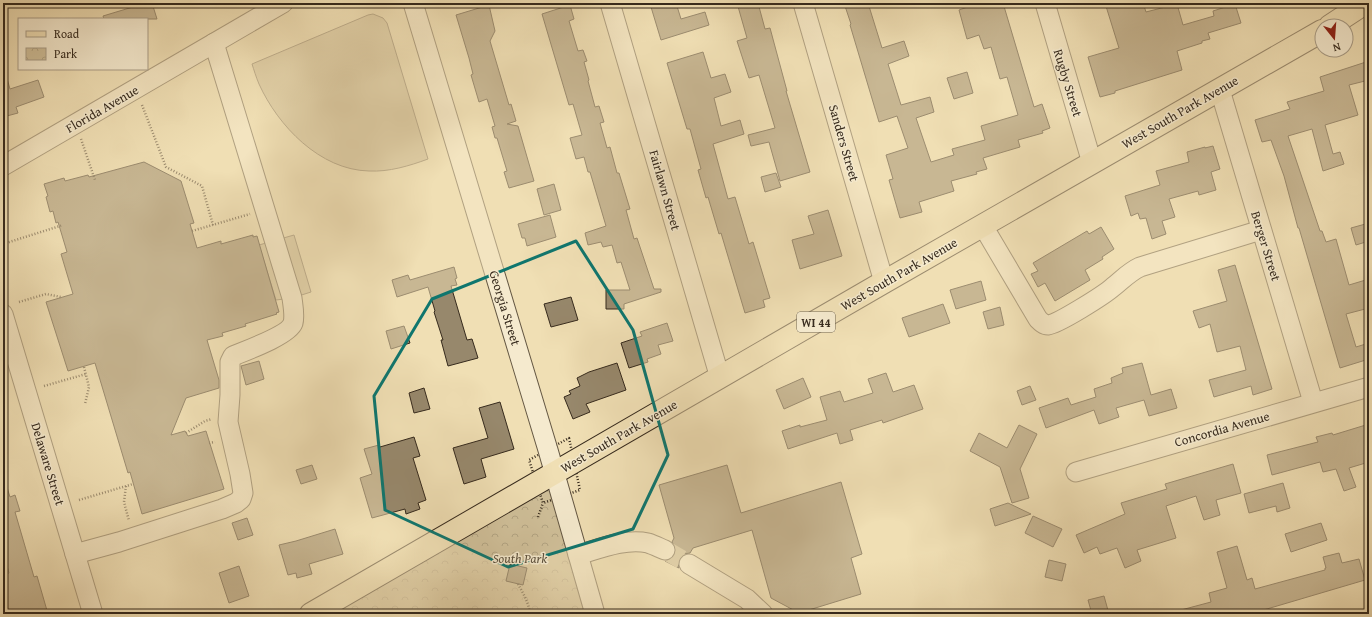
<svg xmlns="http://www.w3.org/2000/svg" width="1372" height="617" viewBox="0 0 1372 617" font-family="'Gentium Book Plus',serif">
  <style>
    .park { fill: url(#park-crowns); stroke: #83755c }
    .garden { fill: #d0c09a; stroke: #83755c }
    .building { fill: #97886c; stroke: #362a1d }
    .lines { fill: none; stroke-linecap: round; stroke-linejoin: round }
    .minor-tunnel { stroke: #cbbb96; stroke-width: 19; stroke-dasharray: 19 10; stroke-linecap: butt }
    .minor-casing { stroke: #645743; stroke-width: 21 }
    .major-casing { stroke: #362a1d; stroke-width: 24 }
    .path { stroke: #362a1d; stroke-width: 2.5; stroke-dasharray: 1 2; stroke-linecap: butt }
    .minor { stroke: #f5eace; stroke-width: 19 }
    .major { stroke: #f0dfb4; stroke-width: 22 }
    .marked { fill: none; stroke: #0f766e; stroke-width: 3; stroke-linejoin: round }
    .labels { text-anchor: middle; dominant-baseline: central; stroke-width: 3; stroke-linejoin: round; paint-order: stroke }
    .shield { fill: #f5eace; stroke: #6f6452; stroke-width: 1 }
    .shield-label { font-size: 12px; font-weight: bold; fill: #362a1d }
    .street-label { font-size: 13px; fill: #362a1d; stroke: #f5eace }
    .park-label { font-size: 13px; font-style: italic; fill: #5c503c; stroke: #f5eace }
  </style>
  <defs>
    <pattern id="park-crowns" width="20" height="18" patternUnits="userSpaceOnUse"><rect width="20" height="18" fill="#d0c09a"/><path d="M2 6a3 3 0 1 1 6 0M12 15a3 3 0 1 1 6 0" fill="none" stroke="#b3a584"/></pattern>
  </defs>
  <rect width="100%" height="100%" fill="#f0dfb4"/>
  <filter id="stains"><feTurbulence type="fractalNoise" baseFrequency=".005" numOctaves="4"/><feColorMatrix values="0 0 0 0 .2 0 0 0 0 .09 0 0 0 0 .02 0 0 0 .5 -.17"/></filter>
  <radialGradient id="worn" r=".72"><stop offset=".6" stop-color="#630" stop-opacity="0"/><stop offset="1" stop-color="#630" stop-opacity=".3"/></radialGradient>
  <polygon class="park" points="554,472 595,614 309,614"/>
  <g class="garden">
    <path d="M373,14L383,18L387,23L428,159C409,166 389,172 369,171C320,170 278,126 259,84C256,77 254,70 252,64L368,15Z"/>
    <polygon points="294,235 311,292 292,298 276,300 259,245"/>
  </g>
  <g class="building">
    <polygon points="146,3 152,3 157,19 104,19 103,16"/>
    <polygon points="664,3 676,3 681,19 705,12 709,25 661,40 651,7"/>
    <polygon points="737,3 758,3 765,29 770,28 787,91 786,91 810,172 780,181 769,142 751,146 748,135 775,128 759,75 749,78 737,41 747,38"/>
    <polygon points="844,3 868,3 882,48 904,41 909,56 888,64 901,105 930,97 934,112 916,118 931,162 954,155 952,149 985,140 981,126 1018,115 1007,77 1000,79 991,47 984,49 979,35 967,39 959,10 979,3 1003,3 1034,107 1042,104 1050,128 1042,131 1043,133 1018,140 1020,147 983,158 987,169 976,172 977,174 951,181 954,191 919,202 922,212 900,218 889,180 893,179 886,155 908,148 897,116 879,122 850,25 851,24"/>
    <polygon points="1105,3 1143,3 1146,12 1177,4 1183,25 1214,16 1213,11 1235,4 1241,23 1208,33 1210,39 1202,41 1202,43 1177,51 1182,70 1115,91 1115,93 1100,97 1088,57 1119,48"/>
    <polygon points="489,5 495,31 490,41 509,105 511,104 516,121 507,124 518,126 534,181 509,188 504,172 507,171 497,138 495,138 492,127 495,126 487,99 479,102 471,75 473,74 469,58 456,15"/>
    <polygon points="570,5 574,19 569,21 578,51 583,50 587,61 584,62 589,80 588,81 595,107 599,106 604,122 600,123 607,148 610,147 617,173 619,173 630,209 626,210 634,239 637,238 654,289 661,289 661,292 624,304 624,309 606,309 606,290 630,290 621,262 617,263 612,245 603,247 601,242 588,245 585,233 606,226 590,172 588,172 584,157 576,159 570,138 582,135 573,104 569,105 542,14"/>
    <polygon points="703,52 711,78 725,74 731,92 714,98 721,126 740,120 744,134 713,144 728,199 735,197 749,244 753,242 770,298 763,300 765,307 745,313 721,233 719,234 708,197 706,198 698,170 701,169 690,129 687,129 667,63"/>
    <polygon points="1369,61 1369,80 1349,85 1358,115 1325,125 1333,154 1340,152 1344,164 1323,171 1312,129 1288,136 1320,231 1322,231 1326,242 1336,239 1349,285 1369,279 1369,308 1346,314 1356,347 1369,343 1369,359 1340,368 1299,228 1298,228 1284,176 1271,140 1262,142 1255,120 1290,109 1287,102 1324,91 1320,77"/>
    <polygon points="967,72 973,93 954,99 947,78"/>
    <polygon points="6,75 10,89 38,80 44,97 16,107 18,113 3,117 3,76"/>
    <polygon points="1213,146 1220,169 1211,172 1216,190 1199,195 1198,191 1169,199 1175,217 1162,221 1166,234 1152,239 1146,218 1140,219 1138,213 1131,216 1125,196 1160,185 1156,171 1189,162 1187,152 1205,147 1205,148"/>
    <polygon points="144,162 181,181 194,223 190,224 197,248 221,241 221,244 253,235 253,237 257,236 279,312 276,313 277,314 245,324 246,326 222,333 223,336 207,340 219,380 219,388 186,398 171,435 185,431 188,436 206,431 224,489 142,514 130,472 128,473 95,363 68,371 46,302 73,294 61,254 67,252 58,222 56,223 53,211 50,212 46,197 48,196 44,184 64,178 65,181 88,175 89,177"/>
    <polygon points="776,173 781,187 765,192 761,177"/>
    <polygon points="554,184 561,210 544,215 537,189"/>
    <polygon points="828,210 842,256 800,269 792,240 814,234 808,216"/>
    <polygon points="550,215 556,237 527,246 525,238 522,238 518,224"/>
    <polygon points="1369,223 1369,241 1356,245 1351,228"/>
    <polygon points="1101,227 1114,249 1102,257 1103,259 1085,270 1090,280 1055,301 1045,283 1038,287 1031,274 1038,271 1033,263 1087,231 1089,234"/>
    <polygon points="1235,265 1272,389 1253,395 1251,386 1214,397 1209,380 1246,370 1240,346 1217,352 1210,324 1199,328 1193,311 1227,301 1218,270"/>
    <polygon points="454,267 457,278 455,279 457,285 451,286 467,340 472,339 478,358 448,366 441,340 443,340 434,312 435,311 428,287 397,297 392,280 408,275 410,280"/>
    <polygon points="981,281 986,300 956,309 950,290"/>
    <polygon points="571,297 578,320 551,327 544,304"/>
    <polygon points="943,304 950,323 909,337 902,318"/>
    <polygon points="1000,307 1004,325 988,329 983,312"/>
    <polygon points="667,323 673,341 658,345 661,354 647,359 648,362 629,368 621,343 642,336 640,332"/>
    <polygon points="404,326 410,343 391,349 386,331"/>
    <polygon points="259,361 264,379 246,385 241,366"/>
    <polygon points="617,363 626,390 586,404 590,412 573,419 564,397 571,394 569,391 580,386 577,378 589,372"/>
    <polygon points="1142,363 1151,395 1171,389 1177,408 1149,416 1144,400 1116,408 1119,417 1099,424 1094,410 1046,428 1039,408 1068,398 1071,405 1096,397 1094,389 1112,383 1111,378 1123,373 1122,368"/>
    <polygon points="886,373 893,392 914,385 923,409 883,423 882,420 850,430 853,440 840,444 837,433 788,449 782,431 800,425 800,427 827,420 820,397 840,391 844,402 873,393 868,379"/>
    <polygon points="803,378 811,397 784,409 776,390"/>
    <polygon points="1030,386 1036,400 1022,405 1017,391"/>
    <polygon points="424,388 430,409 414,413 409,393"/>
    <polygon points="500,402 514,449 481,459 486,477 464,484 453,448 488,438 479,408"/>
    <polygon points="1369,424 1369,462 1349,468 1356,487 1344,491 1336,469 1323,472 1320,462 1272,475 1267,455 1318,442 1316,437 1332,433 1333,435"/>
    <polygon points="1019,425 1037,434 1020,469 1029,498 1012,503 1000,467 970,451 979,433 1007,448"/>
    <polygon points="414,437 420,456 413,458 426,500 418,503 420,509 406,514 405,509 372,518 360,478 372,474 364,449 379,445 380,447"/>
    <polygon points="1233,464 1241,493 1216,500 1220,515 1204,520 1196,496 1166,506 1176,538 1137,550 1141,561 1125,568 1117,548 1100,554 1097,547 1084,553 1076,535 1125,514 1121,503 1167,489 1165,484"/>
    <polygon points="312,465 317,479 301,484 296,470"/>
    <polygon points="727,465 741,513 841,482 862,554 851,558 861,594 799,613 771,598 752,530 693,548 690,553 684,554 680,558 678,563 679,568 665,561 672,558 675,554 676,549 672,542 674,538 659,485"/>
    <polygon points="1283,483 1290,508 1277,512 1276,506 1249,513 1244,494"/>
    <polygon points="6,484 10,497 15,495 20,511 15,512 34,577 37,576 48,614 8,614 3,598 3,575 9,573 3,552 3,485"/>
    <polygon points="1008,503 1031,514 995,526 990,509"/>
    <polygon points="1033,516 1062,529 1053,547 1025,533"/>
    <polygon points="247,518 253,535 238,540 232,523"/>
    <polygon points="1321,523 1327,540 1291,552 1285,534"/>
    <polygon points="335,529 343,554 309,564 312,574 297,578 296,573 288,575 279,545 296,541"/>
    <polygon points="1237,546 1247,580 1252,578 1255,589 1325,570 1325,568 1326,568 1323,557 1339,553 1342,563 1359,559 1365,580 1250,614 1181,614 1181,610 1211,602 1209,593 1227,588 1217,552"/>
    <polygon points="1049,560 1066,564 1062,581 1045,577"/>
    <polygon points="510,564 527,568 523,585 506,581"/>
    <polygon points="239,566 249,596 229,603 219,573"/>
    <polygon points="1104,596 1109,614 1092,614 1088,600"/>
  </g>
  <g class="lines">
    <polyline class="minor-tunnel" points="665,550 689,564"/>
    <defs>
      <g id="minor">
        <polyline points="413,3 548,450 595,614"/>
        <polyline points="610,3 720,378"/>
        <polyline points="803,3 884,282"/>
        <polyline points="1045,3 1092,163"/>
        <polyline points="1220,90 1313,402"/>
        <polyline points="3,166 283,3"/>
        <path d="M983,226L1038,319C1041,322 1044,325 1048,325C1058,324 1104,295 1113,287C1122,280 1129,272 1140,267L1261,230"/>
        <polyline points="3,314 93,614"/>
        <polyline points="1076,472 1369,387"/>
        <path d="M75,554L119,542L222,509L236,503L241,499L243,493L240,474L228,422L230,395V362L233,356C245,351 289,335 293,323C295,316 293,306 292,298L214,43"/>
        <path d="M578,555C599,549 625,538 648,543C654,545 660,548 665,550"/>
        <polyline points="689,564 747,599 763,614"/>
      </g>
      <g id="major">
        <polyline points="1330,26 1365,3"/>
        <polyline points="311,614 884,282 1322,31"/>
      </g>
    </defs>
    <use href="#minor" class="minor-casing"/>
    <use href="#major" class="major-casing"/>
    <g class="path">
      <polyline points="142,105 166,167 202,186 213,225"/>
      <polyline points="81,139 95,180"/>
      <polyline points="192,231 250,214"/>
      <polyline points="3,244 63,225"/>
      <polyline points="19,302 46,294 61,297"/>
      <polyline points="84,367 89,387 85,404"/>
      <polyline points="44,386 86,374"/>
      <polyline points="186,433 205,421 212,419"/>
      <polygon points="569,438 580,490 543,503 529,460"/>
      <polyline points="209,443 215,442"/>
      <polyline points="126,486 124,502 129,521"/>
      <polyline points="79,500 133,484"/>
      <polyline points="538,517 543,503"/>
      <path d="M518,584C523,593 529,603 530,614"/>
    </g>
    <use href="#minor" class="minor"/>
    <use href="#major" class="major"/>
  </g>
  <path d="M0 0H1372V617H0ZM576,241L633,330L668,455L633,529L508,567L385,510L374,396L432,299Z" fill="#f0dfb4" fill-opacity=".55" fill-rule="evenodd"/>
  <path class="marked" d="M576,241L633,330L668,455L633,529L508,567L385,510L374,396L432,299Z"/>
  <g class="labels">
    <rect class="shield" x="797" y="312" width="38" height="20" rx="3"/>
    <g class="shield-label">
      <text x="816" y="322">WI 44</text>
    </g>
    <g class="street-label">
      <text transform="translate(1068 83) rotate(73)">Rugby Street</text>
      <text transform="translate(102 109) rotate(-30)">Florida Avenue</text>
      <text transform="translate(1180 112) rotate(-30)">West South Park Avenue</text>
      <text transform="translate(844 143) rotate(74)">Sanders Street</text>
      <text transform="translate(665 190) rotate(74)">Fairlawn Street</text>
      <text transform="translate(1266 246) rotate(73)">Berger Street</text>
      <text transform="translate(899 274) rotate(-30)">West South Park Avenue</text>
      <text transform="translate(505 308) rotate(73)">Georgia Street</text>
      <text transform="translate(1222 429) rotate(-16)">Concordia Avenue</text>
      <text transform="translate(619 436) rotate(-30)">West South Park Avenue</text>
      <text transform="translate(48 464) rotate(73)">Delaware Street</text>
    </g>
    <g class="park-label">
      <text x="520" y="558">South Park</text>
    </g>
  </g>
  <rect width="1372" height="617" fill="none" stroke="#f0dfb4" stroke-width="16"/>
  <rect x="4" y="4" width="1364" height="609" fill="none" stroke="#362a1d" stroke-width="2"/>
  <rect x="8" y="8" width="1356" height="601" fill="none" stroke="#362a1d"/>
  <rect x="18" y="18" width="130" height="52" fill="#f5eace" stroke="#a99d87"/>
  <rect x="26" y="31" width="20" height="6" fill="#f0dfb4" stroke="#a99d87"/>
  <text x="54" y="38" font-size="12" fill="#362a1d">Road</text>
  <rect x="26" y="48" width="20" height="12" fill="url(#park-crowns)" stroke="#a99d87"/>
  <text x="54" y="58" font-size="12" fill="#362a1d">Park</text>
  <g transform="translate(1334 38) rotate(163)"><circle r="19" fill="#f5eace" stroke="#a99d87"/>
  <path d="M0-3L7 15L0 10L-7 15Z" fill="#8f2418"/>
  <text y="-6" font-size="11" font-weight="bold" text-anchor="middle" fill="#362a1d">N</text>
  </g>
  <rect width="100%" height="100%" filter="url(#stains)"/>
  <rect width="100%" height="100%" fill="url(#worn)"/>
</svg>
